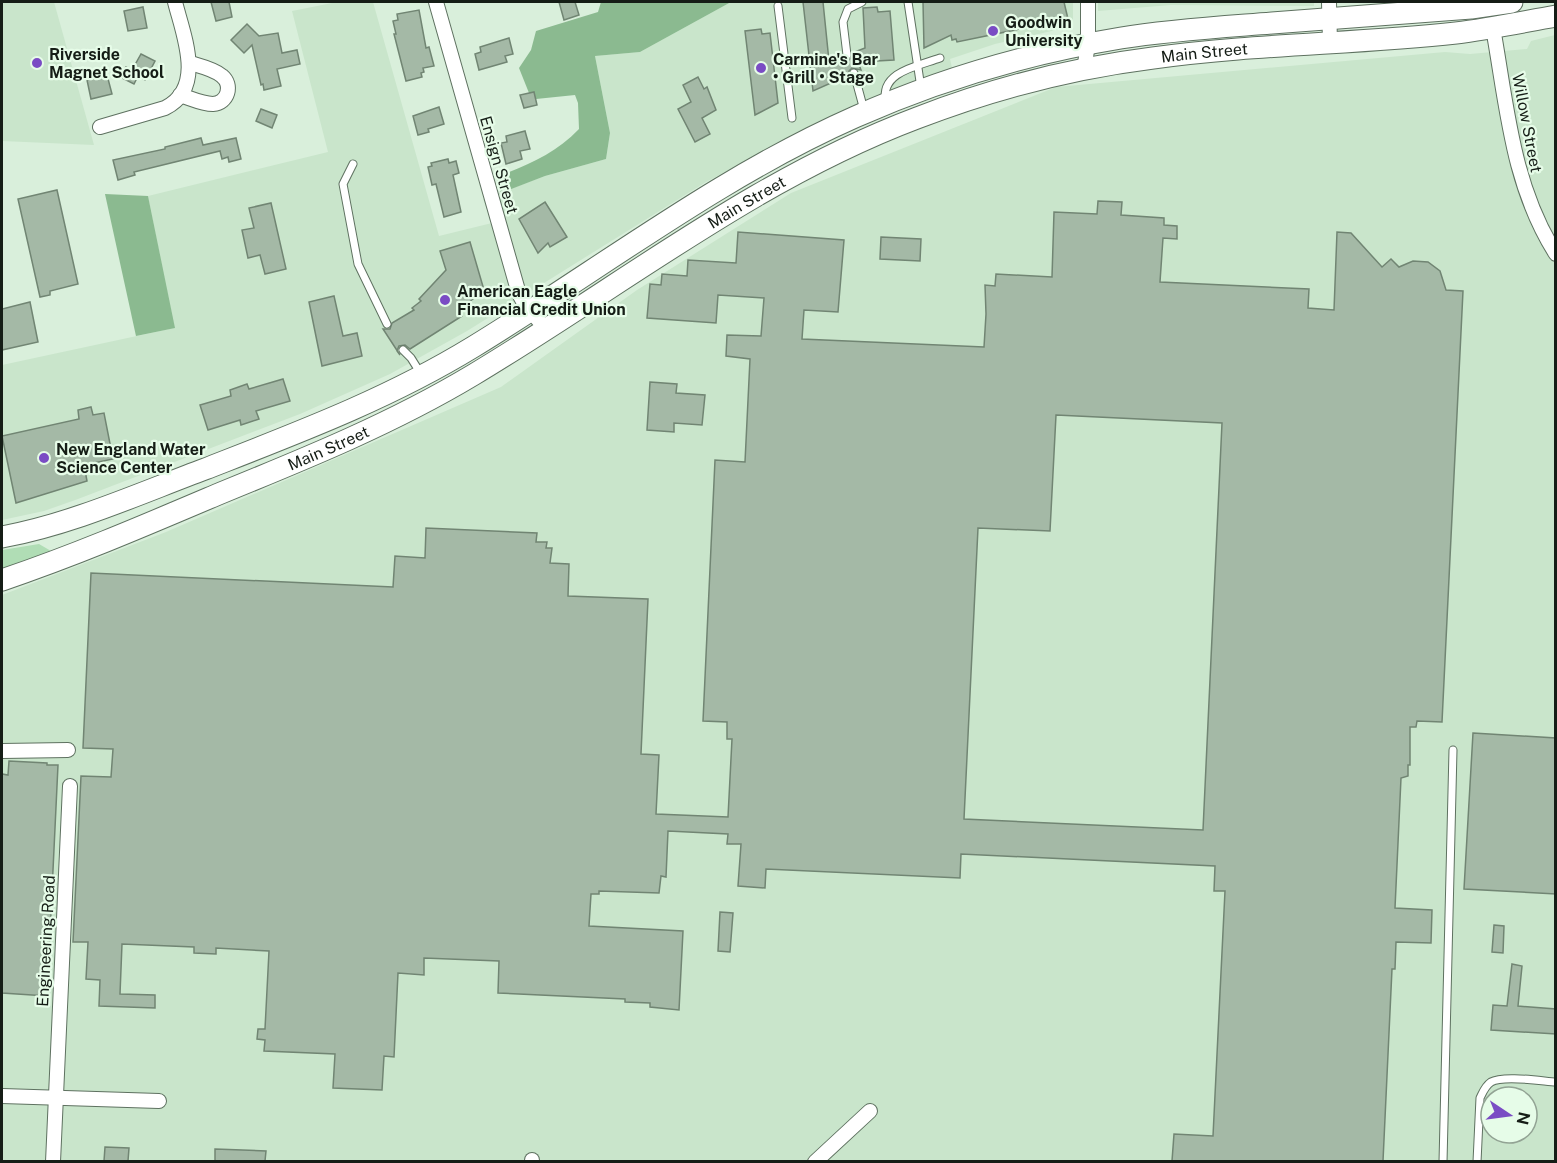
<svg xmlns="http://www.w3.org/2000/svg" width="1557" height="1163" viewBox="0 0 1557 1163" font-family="'Public Sans',sans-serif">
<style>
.built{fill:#c9e5cb;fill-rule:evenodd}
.green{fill:#b0ddb5}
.forest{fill:#8bba90}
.building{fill:#a4b9a6;stroke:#718573;stroke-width:1.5;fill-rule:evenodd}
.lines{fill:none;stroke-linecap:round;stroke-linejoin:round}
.service-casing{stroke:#5e7160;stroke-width:9}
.minor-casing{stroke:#5e7160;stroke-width:16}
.primary-casing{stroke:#5e7160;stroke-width:23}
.service{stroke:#fff;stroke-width:7}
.minor{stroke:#fff;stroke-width:14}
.primary{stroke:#fff;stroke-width:21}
.poi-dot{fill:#7a4cc4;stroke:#e6fce8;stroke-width:2}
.labels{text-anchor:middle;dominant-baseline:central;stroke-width:4.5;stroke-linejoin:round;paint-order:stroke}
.poi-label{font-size:16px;font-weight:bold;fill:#151d16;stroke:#e6fce8;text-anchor:start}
.street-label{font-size:16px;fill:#151d16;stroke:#e6fce8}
</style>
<rect width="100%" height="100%" fill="#d9efdb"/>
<g class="built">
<polygon points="2,2 54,2 94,145 2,141"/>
<polygon points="337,2 373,2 439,236 492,223 483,199 545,176 606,159 610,133 595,56 640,52 731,2 1073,2 1073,26 995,44 950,59 952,68 816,124 706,182 467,331 390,374 300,414 78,499 44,511 2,520 2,365 174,328 148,196 328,152 292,11"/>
<polygon points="1098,2 1314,2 1314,6 1171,5 1098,11"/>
<path d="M1555,35V1161L2,1162V595L166,532L501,387L637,290L791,193L1056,87L1445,52L1470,54L1527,49L1531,41ZM1491,1097H1527V1133H1491Z"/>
</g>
<polygon class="green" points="39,544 51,551 51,553 2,571 2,550"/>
<g class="forest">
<path d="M601,2H731L640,52L595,56L610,133L606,159L545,176L501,193L496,177C528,165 555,154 579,129L578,103L575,95L536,99L529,93L519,68L531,50L536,31L598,12Z"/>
<polygon points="105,194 148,196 175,328 136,336"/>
</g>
<g class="building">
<polygon points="211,2 229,2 232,17 216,21"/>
<polygon points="559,2 575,2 579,15 564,20"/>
<polygon points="803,2 823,2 829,61 842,57 848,60 852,58 852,53 865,48 863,8 877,7 878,12 890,11 894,60 858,62 861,70 852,68 849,71 849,75 813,91"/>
<polygon points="923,2 1064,2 1068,19 957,42 956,39 952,40 951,35 924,48"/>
<polygon points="143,7 147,28 128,31 124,11"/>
<polygon points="419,10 426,48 429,47 434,66 423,68 424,72 421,73 422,77 406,81 394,34 396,34 393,21 398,20 397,14"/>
<polygon points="247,24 259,36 278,33 282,53 297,50 300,64 277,69 281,86 264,90 263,84 261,85 252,45 244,53 231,40"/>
<polygon points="761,29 762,34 770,33 778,103 755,115 745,31"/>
<polygon points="509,38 513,54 505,56 507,62 479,70 475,54 481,52 480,47"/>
<polygon points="141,54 155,61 145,80 138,76 134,84 120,77 126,67 132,70"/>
<polygon points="107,75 112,94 91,99 87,80"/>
<polygon points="698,77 704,89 707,87 716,110 702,118 710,134 695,142 678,109 691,102 683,85"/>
<polygon points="534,92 537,105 524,108 520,95"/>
<polygon points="439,107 444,124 428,129 429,132 418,135 413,116"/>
<polygon points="261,109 277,115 272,128 256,121"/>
<polygon points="525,131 530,149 520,151 522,159 506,164 501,143 507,142 506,136"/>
<polygon points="201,138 203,145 236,138 241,159 229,162 228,157 222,159 220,151 134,172 135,175 118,180 113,160 165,149 165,147"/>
<polygon points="448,159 449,163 456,161 459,173 453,175 461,212 444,217 436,184 432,185 428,167 432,166 431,163"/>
<polygon points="57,190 78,284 50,291 50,295 40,297 18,199"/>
<path d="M1098,201L1122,202L1121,215L1164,218V225L1177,226V239L1163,238L1160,282L1309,289L1308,308L1334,310L1337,232L1351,233L1382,267L1391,259L1399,267L1413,261L1428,262L1440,271L1446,290L1463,291L1442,722L1417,721L1416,727H1410V765H1408V776L1401,778L1395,908L1432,910L1431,943L1396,942L1395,969H1392L1383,1161H1172L1174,1134L1213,1136L1225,891H1214L1215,866L961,854L960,878L766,869L765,888L738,886L741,844H727L728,834L668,831L666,877L661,876L659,893L599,891V894H591L589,926L683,931L679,1010L650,1007V1003L625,1002V999L498,993L499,961L424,958V975L398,973L394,1057L384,1056L382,1090L333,1088L335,1054L264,1051L265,1040L257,1039L258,1029H265L269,951L216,948V954L194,953V947L122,944L120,994L155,995V1008L99,1006L100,980L86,979L88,942H73L81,776L111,777L113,749L83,748L91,573L393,587L395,556L425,558L426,528L537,533L536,542H547L546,548H552L550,563L569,564L568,596L648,599L641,754L659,755L656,814L728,817L732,739H727V722L703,721L715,460L745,462L750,359L726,356L727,335L761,336L764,298L718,295L716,323L647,318L650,284L661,285L662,274L687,276L688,260L736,263L738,232L844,240L838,312L804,310L802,339L984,347L986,314L985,285L995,286L996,274L1052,277L1054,212L1097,214ZM1056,415L1222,423L1203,830L964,819L978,528L1050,531Z"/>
<polygon points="545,202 567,237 550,247 548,243 538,253 519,219"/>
<polygon points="271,203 286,269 265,274 260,255 248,258 242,230 254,228 249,208"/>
<polygon points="881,237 921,239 920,261 880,259"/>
<polygon points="470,242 484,290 458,311 462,316 410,349 405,345 399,346 397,351 400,355 383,329 390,329 392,323 414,310 412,308 421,301 419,299 446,270 440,251"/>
<polygon points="334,296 343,336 357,333 362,356 322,366 309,302"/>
<polygon points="30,302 38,342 2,350 2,309"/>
<polygon points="283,379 290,401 256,411 259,419 241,425 240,420 208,430 200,405 231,396 230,390 247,384 249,389"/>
<polygon points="650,382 677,384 676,393 705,395 702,425 674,423 674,432 647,430"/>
<polygon points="91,407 93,415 104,413 113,459 84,465 87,481 16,503 2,436 79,419 78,410"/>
<polygon points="1473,733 1556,738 1556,894 1464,889"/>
<polygon points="9,761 47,763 47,765 58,765 47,996 2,993 2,774 8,775"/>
<polygon points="720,912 733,913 730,952 718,951"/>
<polygon points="1494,925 1504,926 1503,953 1492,952"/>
<polygon points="1512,964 1522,966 1518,1006 1556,1009 1556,1034 1491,1030 1493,1005 1507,1006"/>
<polygon points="105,1147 129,1148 128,1161 104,1161"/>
<polygon points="215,1149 266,1151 265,1161 215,1161"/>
</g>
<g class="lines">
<g class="service-casing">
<g id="service">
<polyline points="908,2 921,88"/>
<polyline points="778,6 792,118"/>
<polyline points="847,55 843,22 848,9 862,2"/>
<polyline points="854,73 864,110"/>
<path d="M886,102C879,72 918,66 940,58"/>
<polyline points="353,164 343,184 358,264 387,324"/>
<polyline points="403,350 411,358 421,374"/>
<polyline points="1443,1162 1453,750"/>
<path d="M1477,1162L1480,1098C1483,1092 1485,1086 1491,1082C1503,1075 1541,1081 1556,1082"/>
</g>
</g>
<g class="minor-casing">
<g id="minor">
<polyline points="436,2 519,294 525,305 546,329"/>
<polyline points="1329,2 1330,43"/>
<path d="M1493,28C1507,106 1512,185 1556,254"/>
<polyline points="1084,70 1088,44 1088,2"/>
<path d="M180,95C190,98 202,104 213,104C228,103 233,85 222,76C214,69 200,66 190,63"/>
<path d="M100,127L165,108C206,88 183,34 175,2"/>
<polyline points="2,751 68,750"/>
<polyline points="2,1096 159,1101"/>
<polyline points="53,1162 70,786"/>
<polyline points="532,1162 532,1160"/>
<polyline points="815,1162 870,1111"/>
</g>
</g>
<g class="primary-casing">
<g id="primary">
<path d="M2,537C72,524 138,494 205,469C297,433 388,399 473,347C599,270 719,177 855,117C940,79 1030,53 1121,38C1171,30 1222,27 1272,23C1338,18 1405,13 1471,8L1512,2"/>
<path id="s1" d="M2,580C76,555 148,524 221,493C307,458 393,423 473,375C620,287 755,179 917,118C992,89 1073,68 1153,58C1254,44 1355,44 1456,33C1489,29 1522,22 1556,16"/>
</g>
</g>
<use href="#service" class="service"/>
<use href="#minor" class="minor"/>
<use href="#primary" class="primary"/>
</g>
<g class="poi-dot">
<circle cx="993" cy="31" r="6"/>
<circle cx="37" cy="63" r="6"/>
<circle cx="761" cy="68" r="6"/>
<circle cx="445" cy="300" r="6"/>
<circle cx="44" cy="458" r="6"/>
</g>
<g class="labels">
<g class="poi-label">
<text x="1005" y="22">Goodwin<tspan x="1005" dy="18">University</tspan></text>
<text x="49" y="54">Riverside<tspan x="49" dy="18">Magnet School</tspan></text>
<text x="773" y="59">Carmine's Bar<tspan x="773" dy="18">• Grill • Stage</tspan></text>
<text x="457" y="291">American Eagle<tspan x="457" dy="18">Financial Credit Union</tspan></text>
<text x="56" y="449">New England Water<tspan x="56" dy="18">Science Center</tspan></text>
</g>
<g class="street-label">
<text stroke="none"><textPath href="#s1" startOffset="1324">Main Street</textPath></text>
<text transform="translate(1527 123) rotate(79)">Willow Street</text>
<text transform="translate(499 165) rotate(74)">Ensign Street</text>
<text stroke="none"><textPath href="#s1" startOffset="838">Main Street</textPath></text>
<text stroke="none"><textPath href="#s1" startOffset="352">Main Street</textPath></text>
<text transform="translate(46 941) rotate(-87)">Engineering Road</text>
</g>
</g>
<rect width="1557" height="1163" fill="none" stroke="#151d16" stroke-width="6"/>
<g transform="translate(1509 1115) rotate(103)"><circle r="28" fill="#e6fce8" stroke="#92a394" stroke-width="1.5"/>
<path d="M0-4.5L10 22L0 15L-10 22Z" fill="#7a4cc4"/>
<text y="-9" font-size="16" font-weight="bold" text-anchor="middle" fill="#151d16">N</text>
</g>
</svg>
